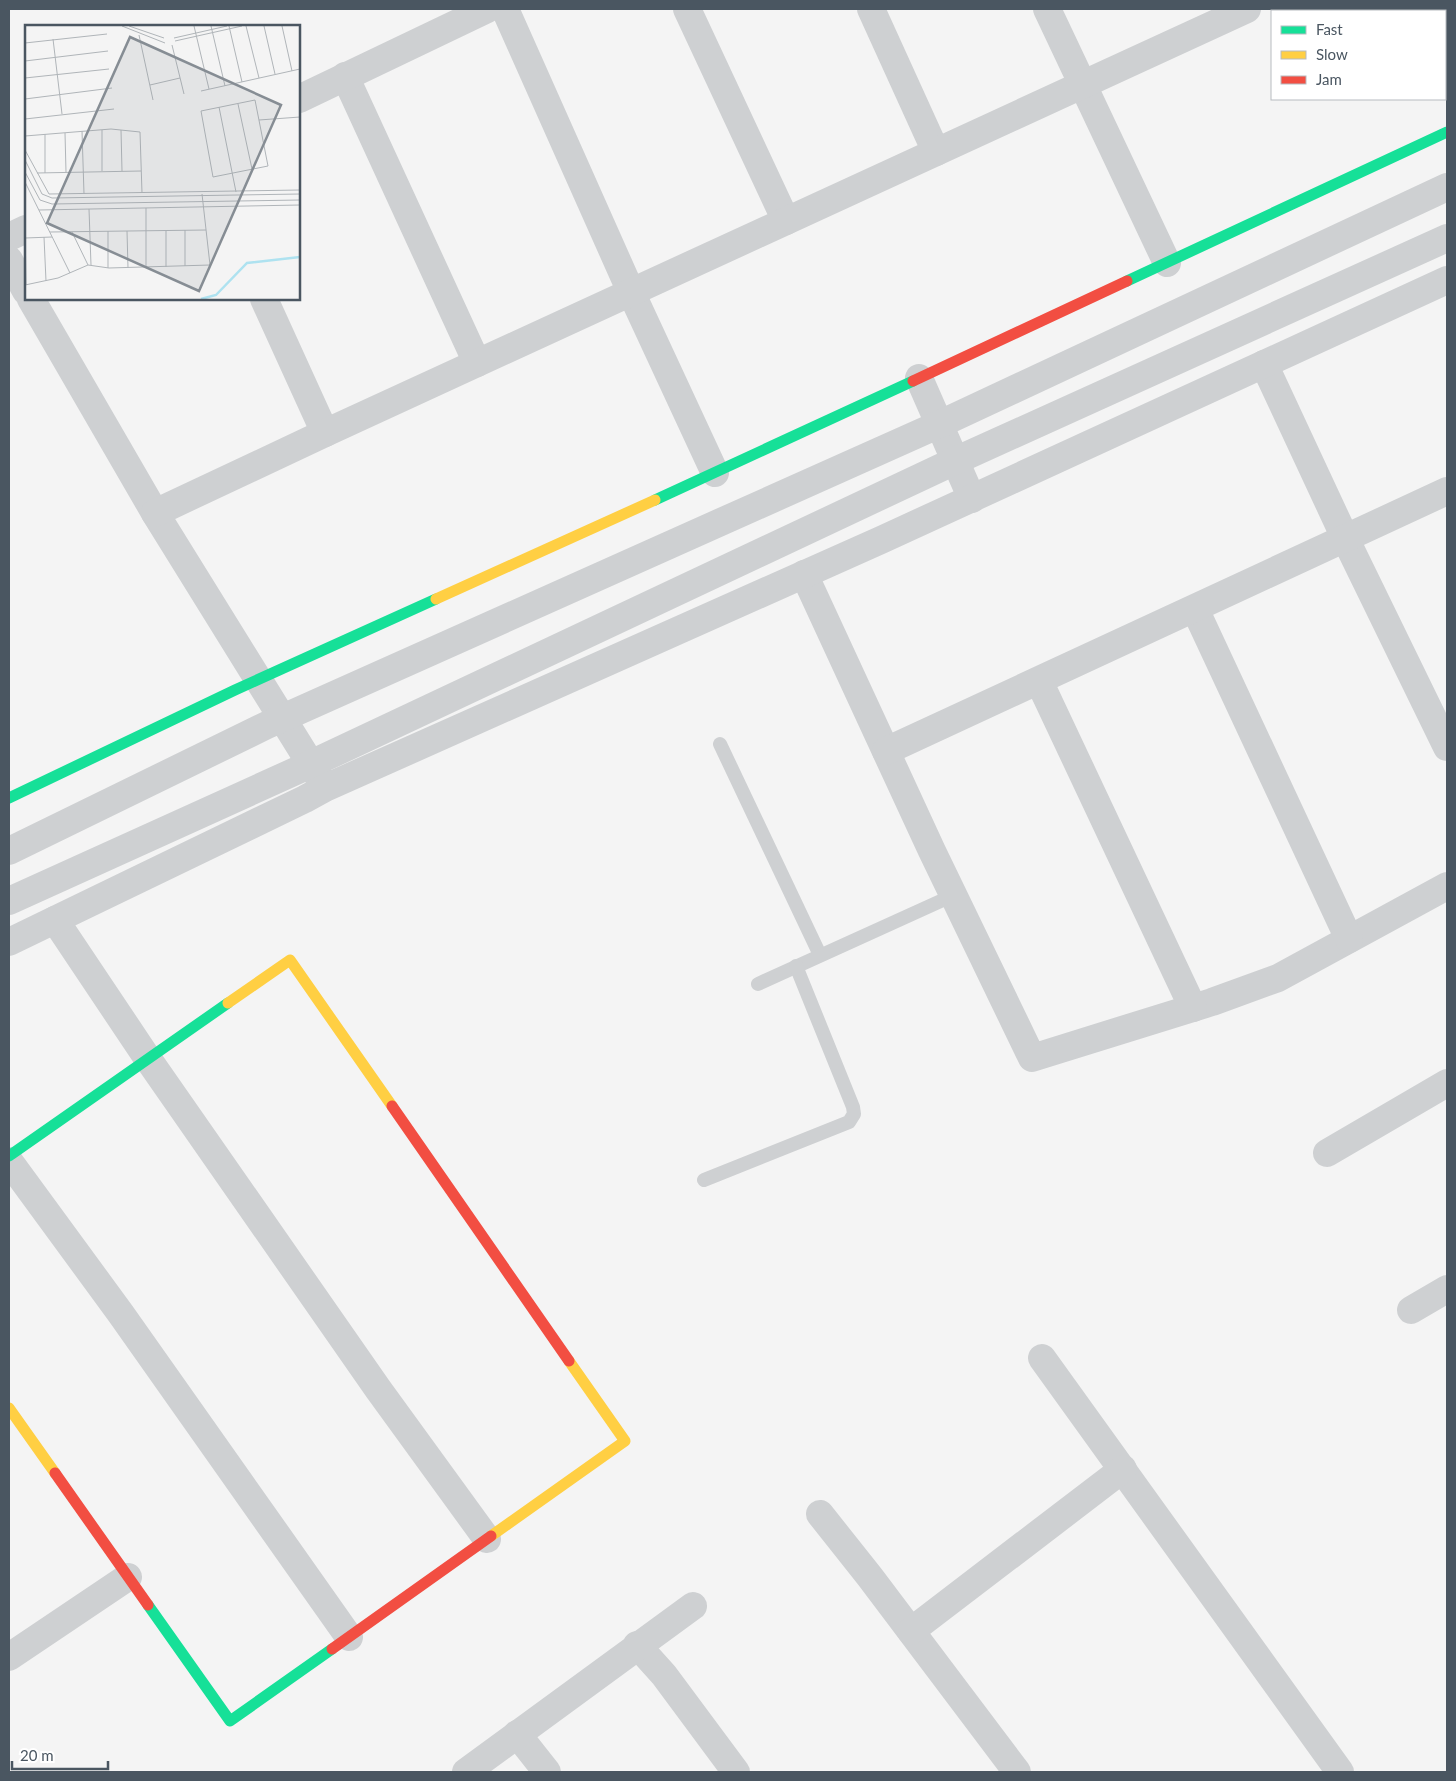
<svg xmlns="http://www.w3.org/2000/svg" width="1456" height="1781" viewBox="0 0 1456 1781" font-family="Lato,sans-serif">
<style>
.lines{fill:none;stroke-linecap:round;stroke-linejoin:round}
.lane{stroke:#ced0d2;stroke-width:14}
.street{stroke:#ced0d2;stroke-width:28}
.fast{stroke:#16e098;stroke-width:11}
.slow{stroke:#ffcf43;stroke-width:11}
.jam{stroke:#f24e42;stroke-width:11}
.inset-river{fill:none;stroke:#aee2f0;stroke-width:2.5}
.inset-road{fill:none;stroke:#b0b5b9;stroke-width:1}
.view{fill:#868d94;fill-opacity:0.15;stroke:#868d94;stroke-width:2.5}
.inset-edge{fill:none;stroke:#4a5661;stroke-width:2.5}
</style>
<rect width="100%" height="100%" fill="#f4f4f4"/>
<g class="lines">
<g class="lane">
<polyline points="720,744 820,955"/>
<polyline points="758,984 954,895"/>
<polyline points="704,1180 849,1122 854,1114 853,1107 796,966"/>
</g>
<g class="street">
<polyline points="505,9 631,292 715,473"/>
<polyline points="687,9 786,221"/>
<polyline points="871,9 936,152"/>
<polyline points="1047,9 1167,263"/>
<polyline points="345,76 477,363"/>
<polyline points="299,99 487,9"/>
<polyline points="9,237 26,229"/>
<polyline points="9,260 26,291"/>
<polyline points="31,299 155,513 320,779"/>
<polyline points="264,299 325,433"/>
<polyline points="1264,364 1346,540 1447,747"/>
<polyline points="919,378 972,499"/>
<polyline points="155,513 325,433 1247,9"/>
<polyline points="804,574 932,851 1032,1058 1212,1002 1278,978 1447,886"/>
<polyline points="1195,609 1349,939"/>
<polyline points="1039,681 1193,1008"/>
<polyline points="886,751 1447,491"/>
<polyline points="9,851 267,725 940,424 1447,187"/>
<polyline points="9,901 298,770 957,460 1447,238"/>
<polyline points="55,920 148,1059 378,1389 487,1539"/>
<polyline points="9,942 305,799 325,788 881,540 1447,280"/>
<polyline points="1327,1153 1447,1083"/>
<polyline points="9,1161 121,1314 349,1637"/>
<polyline points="1411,1310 1447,1289"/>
<polyline points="1042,1358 1340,1772"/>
<polyline points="820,1514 870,1577 1017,1772"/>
<polyline points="911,1631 1123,1469"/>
<polyline points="637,1645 664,1675 736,1772"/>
<polyline points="9,1657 128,1577"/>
<polyline points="517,1734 547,1772"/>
<polyline points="466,1772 693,1606"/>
</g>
<g class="fast">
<polyline points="1127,281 1447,132"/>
<polyline points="655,500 913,381"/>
<polyline points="9,798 235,690 436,599"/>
<polyline points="9,1156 228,1003"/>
<polyline points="148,1605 230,1721 332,1649"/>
</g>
<g class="slow">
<polyline points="436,599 655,500"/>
<polyline points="228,1003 290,960 392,1106"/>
<polyline points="9,1408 55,1473"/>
<polyline points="491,1536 625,1441 569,1361"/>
</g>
<g class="jam">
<polyline points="913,381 1127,281"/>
<polyline points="392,1106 569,1361"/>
<polyline points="55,1473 148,1605"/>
<polyline points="332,1649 491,1536"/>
</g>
</g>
<g transform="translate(25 25)">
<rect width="275" height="275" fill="#f4f4f4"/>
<path class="inset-river" d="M176,274L191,270L222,238L275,232"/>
<path class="inset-road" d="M97,1L140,18M104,1L139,13M169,1L184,64M186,1L200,61M204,1L217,57M221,1L234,53M239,1L250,49M257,1L267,46M114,10L128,75M149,13L202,1M28,14L37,89M150,16L217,1M0,18L82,9M147,20L159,69M0,36L83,26M0,53L84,44M125,60L155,53M176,66L275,44M0,74L87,63M230,75L243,141L188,152L176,86ZM213,79L227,144M194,82L211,167M0,94L89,84M234,95L275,92M77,105V146M96,105L97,146M57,106L59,169M40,108L41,147M20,109V148M0,111L86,104L115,107L117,168M0,125L24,169L275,165M0,135L17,169L27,173L275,169M0,147L15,175L27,179L275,175M12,148L116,146M0,157L45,248M121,183V242M64,184L66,240M14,185L275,180M0,199L1,260M160,205V241M83,206V243M102,206L103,243M141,206V242M25,207L181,205M47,207L63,240M19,212L21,256M0,213L27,212M0,260L33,253L63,240L84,243L185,240L177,169"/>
<path class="view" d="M105,12L256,80L174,266L22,198Z"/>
<rect width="275" height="275" class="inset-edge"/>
</g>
<rect width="1456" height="1781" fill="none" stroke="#4a5661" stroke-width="20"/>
<rect x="1271" y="10" width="175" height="90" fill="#ffffff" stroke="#b7bbc0"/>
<rect x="1281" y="26" width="25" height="8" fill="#16e098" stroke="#b7bbc0"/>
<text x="1316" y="35" font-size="15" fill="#4a5661">Fast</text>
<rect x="1281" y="51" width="25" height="8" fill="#ffcf43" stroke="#b7bbc0"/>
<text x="1316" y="60" font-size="15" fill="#4a5661">Slow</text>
<rect x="1281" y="76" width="25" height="8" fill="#f24e42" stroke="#b7bbc0"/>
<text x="1316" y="85" font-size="15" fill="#4a5661">Jam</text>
<path d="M12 1761v8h96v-8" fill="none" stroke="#4a5661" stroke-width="2.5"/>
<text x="20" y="1761" font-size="15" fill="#4a5661" stroke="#ffffff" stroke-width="4" paint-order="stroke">20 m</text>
</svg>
